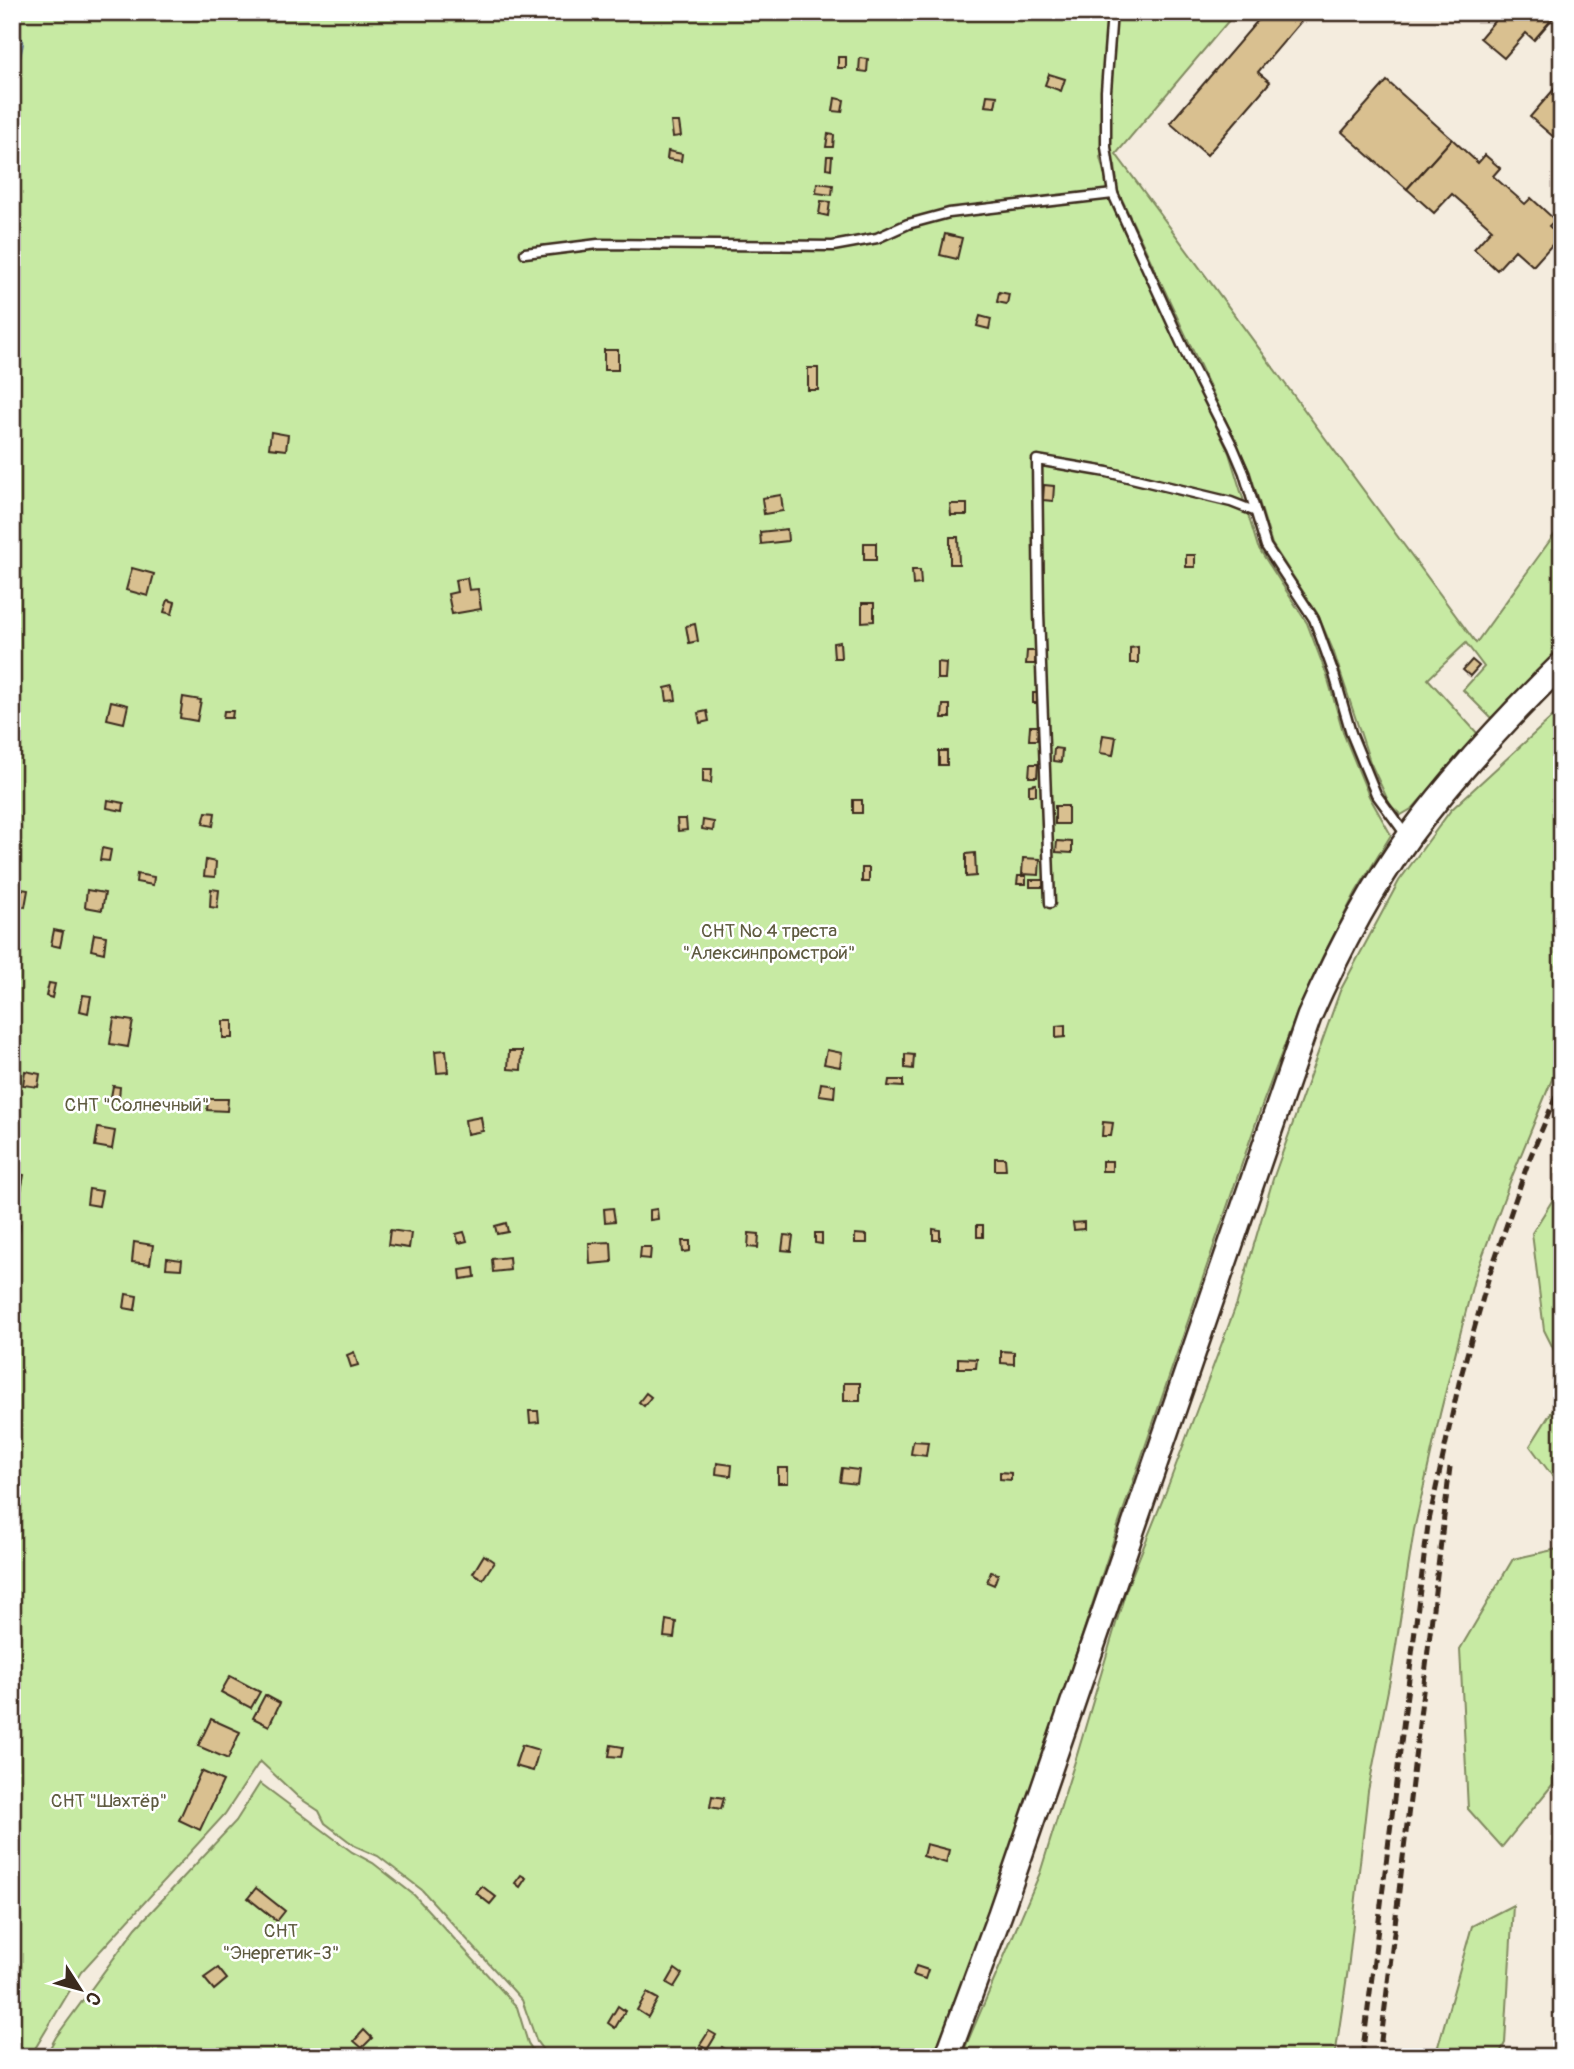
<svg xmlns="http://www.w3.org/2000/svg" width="1574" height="2069" viewBox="0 0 1574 2069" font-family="Pangolin,sans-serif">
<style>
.built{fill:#ecdfc7}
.green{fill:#c7eaa3;stroke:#818a60;stroke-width:2}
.water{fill:#8fc4ec;stroke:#6d869a;stroke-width:2}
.building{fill:#d9c090;stroke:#3b2a1e;stroke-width:2}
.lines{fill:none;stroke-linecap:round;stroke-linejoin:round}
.lane-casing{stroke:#3b2a1e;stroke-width:13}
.secondary-casing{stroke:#3b2a1e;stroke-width:28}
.lane{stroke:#fff;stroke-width:8}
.secondary{stroke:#fff;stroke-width:23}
.rail{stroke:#3b2a1e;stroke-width:5;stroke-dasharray:10 5;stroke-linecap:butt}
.labels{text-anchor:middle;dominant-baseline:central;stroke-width:5;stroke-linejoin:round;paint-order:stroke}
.park-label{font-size:19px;fill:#5e5a3f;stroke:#fff}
</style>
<rect width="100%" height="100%" fill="#f4ecde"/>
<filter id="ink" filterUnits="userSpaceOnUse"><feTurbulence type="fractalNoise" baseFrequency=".0143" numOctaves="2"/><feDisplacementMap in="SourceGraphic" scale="14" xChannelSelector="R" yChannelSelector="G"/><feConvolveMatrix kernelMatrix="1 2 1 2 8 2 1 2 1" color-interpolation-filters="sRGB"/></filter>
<g filter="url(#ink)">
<polygon class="built" points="1562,2001 1562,2057 1554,2057"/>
<g class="green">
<polygon points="12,12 1236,12 1116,154 1476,643 1562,524 1562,647 1491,718 1463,690 1484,667 1466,643 1428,679 1478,734 1413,808 1401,815 1390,805 1370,762 1333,650 1317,613 1272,544 1250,472 1118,191 1115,165 1106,148 1100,157 1113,208 1229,453 1258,547 1307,623 1327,676 1344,735 1369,796 1391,835 1356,892 1323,956 1296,1015 1261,1108 1120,1520 1001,1882 933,2057 548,2057 537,2042 522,2000 422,1890 378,1856 355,1846 325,1823 319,1811 298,1797 260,1761 225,1814 81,1972 30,2057 12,2057"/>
<polygon points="1562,708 1562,1055 1511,1179 1474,1279 1440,1414 1414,1530 1393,1665 1368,1791 1348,1969 1335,2057 961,2057 1040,1873 1077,1755 1126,1590 1165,1494 1237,1303 1273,1179 1340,991 1399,881 1451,810"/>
<polygon points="1562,1185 1562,1352 1555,1352 1544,1330 1532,1233"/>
<polygon points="1562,1395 1562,1489 1530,1446"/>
<polygon points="1562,1548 1562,1637 1553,1784 1502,1847 1468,1809 1460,1649 1513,1559"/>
<polygon points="260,1783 352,1852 373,1863 414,1895 517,2007 528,2043 537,2057 45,2057 56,2037 136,1928 236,1821"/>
<polygon points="1513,1905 1505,2043 1498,2057 1435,2057 1472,1926"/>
</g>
<polygon class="water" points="12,33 20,35 23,44 12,94"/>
<g class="building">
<polygon points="1265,12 1309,12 1258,72 1270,82 1207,155 1170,123"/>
<polygon points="1502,12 1546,12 1553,18 1534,40 1526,33 1504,58 1480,38"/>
<rect x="838" y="57" width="8" height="11"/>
<polygon points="860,58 868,59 867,72 859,71"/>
<polygon points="1049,74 1065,79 1061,91 1045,85"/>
<polygon points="1562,80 1562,144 1530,117"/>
<polygon points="1387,81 1452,139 1407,189 1342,132"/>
<polygon points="987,95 997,96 995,107 985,106"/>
<polygon points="835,98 844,100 842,112 833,111"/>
<polygon points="671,122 679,122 681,136 673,137"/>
<polygon points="828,134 834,135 833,147 826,147"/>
<polygon points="1452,139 1478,163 1485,155 1500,168 1493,176 1525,204 1531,198 1555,220 1549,226 1560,236 1533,266 1515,250 1497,270 1474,249 1492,229 1452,194 1434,213 1407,189"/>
<polygon points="668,151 682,154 681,161 667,159"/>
<polygon points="827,156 832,156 831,169 826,168"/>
<polygon points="817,183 833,185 832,195 816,193"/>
<polygon points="821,201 830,202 828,216 819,214"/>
<polygon points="945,234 962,238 957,259 940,255"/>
<polygon points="999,292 1009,294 1007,304 997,302"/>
<polygon points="980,316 991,319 989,329 977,326"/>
<rect x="604" y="350" width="14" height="20"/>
<rect x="808" y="368" width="10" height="22"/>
<polygon points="271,432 288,435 286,450 269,448"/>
<polygon points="1044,485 1054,486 1053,501 1043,500"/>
<polygon points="781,495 783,511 764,514 762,498"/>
<polygon points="950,504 967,504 967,515 951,515"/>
<polygon points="787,529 788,541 761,544 760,532"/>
<polygon points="950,537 958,537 959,564 950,564"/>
<rect x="864" y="543" width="12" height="17"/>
<rect x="1186" y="555" width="9" height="12"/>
<polygon points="132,568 154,574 148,596 126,590"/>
<polygon points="912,570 920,570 921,584 913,585"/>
<polygon points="467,578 469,590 478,589 481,609 452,614 448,594 457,592 455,580"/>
<polygon points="168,600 175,602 172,614 164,612"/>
<polygon points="862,603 874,603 874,621 862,622"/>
<polygon points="695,624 698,641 689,643 686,626"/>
<polygon points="840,642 841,658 834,658 833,643"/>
<polygon points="1138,647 1138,663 1130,663 1130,648"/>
<polygon points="1027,651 1035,651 1035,664 1026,664"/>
<polygon points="1472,660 1479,666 1470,676 1463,670"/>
<polygon points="937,662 946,663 945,679 937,679"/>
<polygon points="674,686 676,700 667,701 665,688"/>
<rect x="1033" y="693" width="6" height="10"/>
<polygon points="183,697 201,700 197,721 180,718"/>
<polygon points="111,701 128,705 124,723 107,719"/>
<polygon points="943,705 950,705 950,718 942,718"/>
<polygon points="224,711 233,711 232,718 223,718"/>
<polygon points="707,711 709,721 700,723 698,713"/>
<polygon points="1030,726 1038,726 1037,740 1029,740"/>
<polygon points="1103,735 1116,737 1113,755 1100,753"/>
<polygon points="1054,748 1062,749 1061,762 1053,761"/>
<rect x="939" y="751" width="8" height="14"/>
<polygon points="1030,764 1038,764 1037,777 1029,777"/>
<polygon points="703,769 712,769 711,783 703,782"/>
<polygon points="1036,784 1036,795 1029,795 1029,785"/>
<polygon points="108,800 124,803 123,811 107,808"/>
<rect x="853" y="800" width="9" height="13"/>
<rect x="1055" y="806" width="13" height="18"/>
<polygon points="206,812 215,813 213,826 203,824"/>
<polygon points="677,819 686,819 687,830 678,831"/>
<polygon points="703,820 714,822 713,831 702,829"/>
<polygon points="1057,841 1072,842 1072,853 1056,852"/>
<polygon points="102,848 111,850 109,861 100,860"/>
<polygon points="975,853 976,876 966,877 966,854"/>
<polygon points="1023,858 1040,859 1039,875 1022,874"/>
<polygon points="206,860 216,862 215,877 204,876"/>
<rect x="862" y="868" width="7" height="14"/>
<polygon points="137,874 154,877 153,885 136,882"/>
<polygon points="1018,876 1026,876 1026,884 1017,884"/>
<rect x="1030" y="880" width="13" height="7"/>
<polygon points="16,888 28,890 25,907 13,904"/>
<polygon points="211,889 219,890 217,908 210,907"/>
<polygon points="87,890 105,893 102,910 85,907"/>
<polygon points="54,930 63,932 60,947 51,945"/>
<polygon points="94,934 106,936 104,953 91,950"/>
<polygon points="49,983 55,984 52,998 46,996"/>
<polygon points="83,995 91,996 88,1013 80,1011"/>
<polygon points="114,1018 133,1021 128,1047 110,1044"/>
<rect x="223" y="1021" width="10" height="17"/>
<polygon points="1065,1025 1065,1037 1056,1038 1056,1026"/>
<polygon points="446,1050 448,1072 437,1073 435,1051"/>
<polygon points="827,1050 842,1053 840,1067 824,1064"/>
<polygon points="509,1051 522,1051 521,1070 508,1069"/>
<polygon points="905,1054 914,1055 913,1069 905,1068"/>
<polygon points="25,1071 40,1074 38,1087 23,1085"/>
<polygon points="889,1080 903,1080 903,1087 888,1086"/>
<polygon points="821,1083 835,1085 834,1097 819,1095"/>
<polygon points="113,1086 120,1087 119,1098 111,1097"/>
<polygon points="208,1099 228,1099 227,1111 207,1110"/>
<polygon points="481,1117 483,1131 467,1134 465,1120"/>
<polygon points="1103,1122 1113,1123 1111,1136 1102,1136"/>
<polygon points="98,1128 115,1131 112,1149 95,1146"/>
<polygon points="995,1158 1005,1158 1006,1170 995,1170"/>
<rect x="1102" y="1161" width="10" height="10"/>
<polygon points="14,1173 24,1175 21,1191 12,1189"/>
<polygon points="89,1189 102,1191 99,1206 87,1204"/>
<polygon points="613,1208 615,1221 605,1222 604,1209"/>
<polygon points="657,1209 658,1219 650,1220 650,1210"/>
<polygon points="1084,1222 1084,1229 1074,1230 1073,1223"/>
<polygon points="506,1223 508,1232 497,1234 495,1226"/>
<polygon points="12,1224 20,1225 18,1243 12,1243"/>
<rect x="977" y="1225" width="6" height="12"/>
<polygon points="933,1229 940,1230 940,1240 933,1240"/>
<polygon points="390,1230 411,1233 409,1248 388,1245"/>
<polygon points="464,1232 467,1241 459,1243 456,1234"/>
<polygon points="749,1233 759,1234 758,1248 748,1247"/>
<polygon points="815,1233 822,1233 822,1244 815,1243"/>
<polygon points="855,1234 867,1235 867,1243 855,1243"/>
<polygon points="784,1235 793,1236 791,1251 782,1250"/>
<polygon points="682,1241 690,1241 690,1251 683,1252"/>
<polygon points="134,1242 153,1245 150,1264 132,1262"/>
<polygon points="611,1242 612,1262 590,1264 589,1243"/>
<polygon points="641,1247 651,1247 650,1259 640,1258"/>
<polygon points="509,1257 510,1270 493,1272 492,1259"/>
<polygon points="167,1258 182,1260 181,1269 166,1268"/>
<polygon points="474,1268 475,1277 461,1279 460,1270"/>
<polygon points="126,1294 137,1296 135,1310 124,1308"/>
<polygon points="1001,1351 1014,1352 1014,1364 1001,1363"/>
<polygon points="354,1352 358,1365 351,1367 347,1355"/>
<polygon points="958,1358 977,1359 976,1368 958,1368"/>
<rect x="844" y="1383" width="16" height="18"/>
<polygon points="646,1393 651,1397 644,1406 639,1402"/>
<polygon points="529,1411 538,1411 539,1422 530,1423"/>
<polygon points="913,1441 928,1442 926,1456 911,1454"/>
<polygon points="717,1463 732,1465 731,1476 716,1474"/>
<rect x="778" y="1468" width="10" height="15"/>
<polygon points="842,1468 859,1470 857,1484 840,1482"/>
<polygon points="1000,1472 1011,1473 1011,1480 1000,1479"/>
<polygon points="484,1555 494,1562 483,1579 473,1573"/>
<polygon points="991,1572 998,1574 994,1585 987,1582"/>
<polygon points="666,1620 676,1622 674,1638 664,1637"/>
<polygon points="230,1676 260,1692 251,1708 221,1692"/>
<polygon points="265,1695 280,1703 269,1726 253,1718"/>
<polygon points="211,1719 240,1732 228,1759 198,1746"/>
<polygon points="522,1745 539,1750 533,1771 515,1766"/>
<polygon points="611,1745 623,1747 621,1757 609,1756"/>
<polygon points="201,1771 223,1781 200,1830 179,1820"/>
<polygon points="712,1796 724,1798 721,1809 710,1807"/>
<polygon points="926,1844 949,1850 946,1863 923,1856"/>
<polygon points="521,1875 526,1878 520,1887 515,1883"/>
<polygon points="482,1886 496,1897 490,1904 476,1893"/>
<polygon points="256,1888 285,1911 277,1921 248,1898"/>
<polygon points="916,1966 928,1970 925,1979 913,1975"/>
<polygon points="218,1968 227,1979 214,1990 204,1978"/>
<polygon points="675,1969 682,1974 674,1987 667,1983"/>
<polygon points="647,1993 658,1999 648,2017 637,2010"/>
<polygon points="618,2006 625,2011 615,2028 608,2023"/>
<polygon points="364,2030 372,2038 362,2048 354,2041"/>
<polygon points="709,2031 716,2035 707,2050 700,2045"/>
<polygon points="722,2047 733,2054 732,2057 716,2056"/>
<polygon points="874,2049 889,2055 888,2057 871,2057"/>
</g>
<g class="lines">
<g class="lane-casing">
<g id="lane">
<polyline points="1112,12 1106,91 1106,147 1113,194 1189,360 1233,447 1244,473 1266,546 1314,619 1334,674 1351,733 1376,794 1406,835"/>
<polyline points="525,253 598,244 833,246 877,238 908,224 949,213 1113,194"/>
<polyline points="1050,903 1039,613 1037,460 1107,472 1231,502 1254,511"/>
</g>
</g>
<g class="secondary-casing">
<path id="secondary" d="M947,2057L1000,1914L1309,1017C1337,954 1369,891 1410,835C1455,774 1508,717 1562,664"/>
</g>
<use href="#lane" class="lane"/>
<use href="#secondary" class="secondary"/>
<g class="rail">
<polyline points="1362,2057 1428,1525 1459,1383 1489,1276 1529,1160 1562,1082"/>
<polyline points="1379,2057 1450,1467"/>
</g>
</g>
</g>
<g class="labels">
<g class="park-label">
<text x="769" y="931">СНТ № 4 треста<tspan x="769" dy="22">"Алексинпромстрой"</tspan></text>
<text x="137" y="1105">СНТ "Солнечный"</text>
<text x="109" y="1801">СНТ "Шахтёр"</text>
<text x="281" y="1931">СНТ<tspan x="281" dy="22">"Энергетик-3"</tspan></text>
</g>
</g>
<rect width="1574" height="2069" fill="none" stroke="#fff" stroke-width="42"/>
<rect x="21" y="21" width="1532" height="2027" fill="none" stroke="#3b2a1e" stroke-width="2.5" filter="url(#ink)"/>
<g transform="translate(80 1989) rotate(126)" stroke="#ffffff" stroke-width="5" paint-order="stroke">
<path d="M0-5L12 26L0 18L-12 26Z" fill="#3b2a1e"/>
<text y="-10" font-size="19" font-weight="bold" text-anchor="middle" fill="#3b2a1e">С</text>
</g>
</svg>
